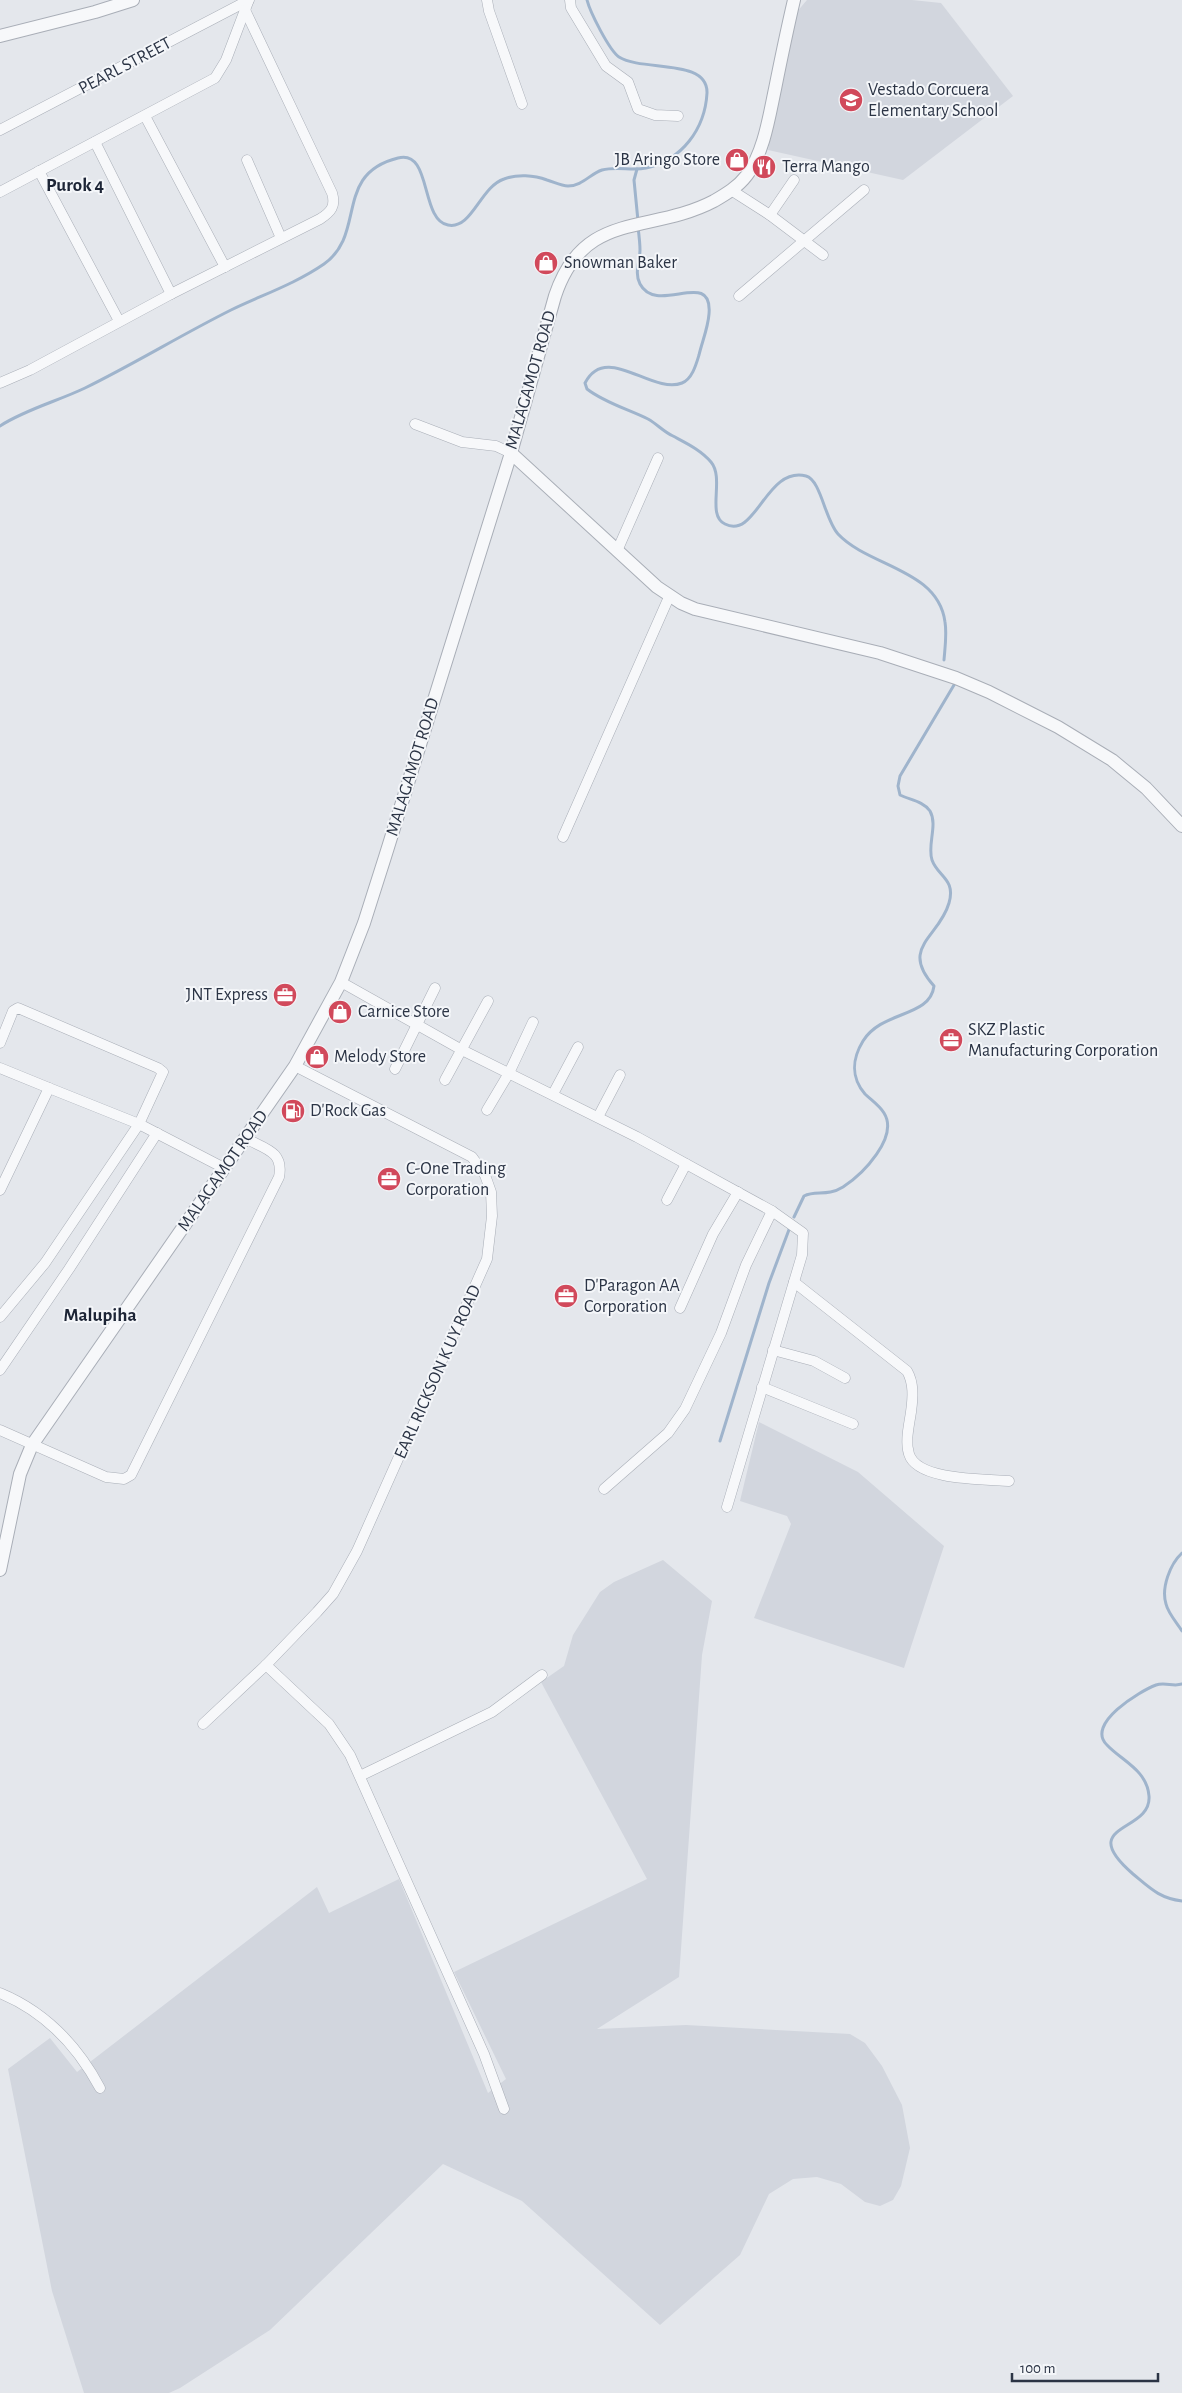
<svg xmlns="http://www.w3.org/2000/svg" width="1182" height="2393" viewBox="0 0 1182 2393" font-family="'Alegreya Sans',sans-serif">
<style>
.built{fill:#d2d6de}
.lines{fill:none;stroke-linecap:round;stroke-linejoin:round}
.stream{stroke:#9fb4cc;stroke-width:3}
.minor-casing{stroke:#a9aeb7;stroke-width:11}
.tertiary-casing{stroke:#a9aeb7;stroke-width:14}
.minor{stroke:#f7f8fa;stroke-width:10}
.tertiary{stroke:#f7f8fa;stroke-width:12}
.labels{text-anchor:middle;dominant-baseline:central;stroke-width:4;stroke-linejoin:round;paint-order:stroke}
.street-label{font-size:18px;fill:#2b3445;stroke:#f4f6f9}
.poi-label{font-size:18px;fill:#2b3445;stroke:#f4f6f9;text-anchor:start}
.neighbourhood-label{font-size:19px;font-weight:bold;fill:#1d2536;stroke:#f4f6f9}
</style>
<rect width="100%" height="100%" fill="#e4e7ec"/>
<g class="built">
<polygon points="807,0 912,0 941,3 1013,96 903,180 768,150 796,13"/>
<polygon points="759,1422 858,1472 944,1546 904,1668 754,1618 791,1524 787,1516 740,1501"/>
<polygon points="663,1560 712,1601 702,1655 679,1977 597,2029 686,2025 850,2034 865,2043 882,2066 902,2105 910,2148 901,2186 893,2200 880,2206 865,2202 841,2184 817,2177 793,2179 769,2194 740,2255 660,2325 522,2201 443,2164 270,2330 180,2388 169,2393 84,2393 52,2291 8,2069 50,2038 77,2072 317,1887 329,1913 399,1879 488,2093 506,2079 454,1972 647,1879 541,1682 564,1666 573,1635 600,1592 614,1582"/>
</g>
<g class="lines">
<g class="stream">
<polyline points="637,169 634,180 638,221"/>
<path d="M638,227C639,235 640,243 640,250C640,261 634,273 640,284C657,316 713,267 709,314C708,328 702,342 699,355C696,365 692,379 682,383C652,395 606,342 585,383L587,389C605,403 628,409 648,419C657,424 664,432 673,436C686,443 701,450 711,462C725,479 706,515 725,524C756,540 766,466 806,476C821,480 825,520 838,534C869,567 938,569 945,622C947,634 945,647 944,660"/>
<path d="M0,426C24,410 58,401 85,388C134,364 181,335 231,310C262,295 295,284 324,264C367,234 333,174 398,158C432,149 420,220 448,225C472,230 480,187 504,179C517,174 534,175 547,180C554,182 561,186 568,186C582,186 590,174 602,170C617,166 632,171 646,168C682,160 705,129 707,93C708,58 643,72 619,57C609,50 590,12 587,0"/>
<path d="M794,1217L804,1196C816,1190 827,1197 843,1187C863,1174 899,1137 884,1113C879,1105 871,1100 865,1094C851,1078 852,1059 863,1041C882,1010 930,1018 934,986C899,947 939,938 949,903C956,879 938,877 932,860C927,845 938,825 930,811C923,801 910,800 900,795L898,786L900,776L954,685"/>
<polyline points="720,1441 769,1283 790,1227"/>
<path d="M1182,1553C1170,1564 1161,1588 1166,1604C1168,1613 1177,1623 1182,1631"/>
<path d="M1182,1684C1174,1687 1165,1682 1156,1685C1140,1691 1085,1724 1107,1745C1122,1761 1147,1770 1149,1796C1152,1833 1074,1823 1133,1874C1150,1888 1159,1898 1182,1901"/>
</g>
<g class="minor-casing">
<g id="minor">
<polyline points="487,0 489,11 522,104"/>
<polyline points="570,0 571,8 606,66 628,82 638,109 655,115 678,116"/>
<polyline points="145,116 225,267"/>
<polyline points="0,130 249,0"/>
<polyline points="95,142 171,294"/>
<polyline points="247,160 281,238"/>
<polyline points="39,171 119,321"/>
<polyline points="731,190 770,215 823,255"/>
<polyline points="0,192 215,78 226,60 248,2"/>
<polyline points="770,215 794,180"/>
<polyline points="739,296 864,190"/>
<path d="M0,383L30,370L171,294L320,219C331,212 336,206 332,193L245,10"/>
<polyline points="415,424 462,442 496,446 511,453"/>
<polyline points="617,551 658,458"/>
<polyline points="563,837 669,597"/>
<polyline points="341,982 462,1050 637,1137 772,1211 803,1233 802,1255 727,1507"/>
<polyline points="0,1043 13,1011 18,1008 158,1068 163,1072 139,1124 45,1263 0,1317"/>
<polyline points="0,1068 49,1088"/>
<polyline points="395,1069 435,988"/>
<polyline points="445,1080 488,1001"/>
<polyline points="553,1094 578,1047"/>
<polyline points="487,1110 509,1073 533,1022"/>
<polyline points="598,1117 620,1075"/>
<polyline points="0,1190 49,1088 139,1124 224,1168"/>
<polyline points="667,1200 686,1164"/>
<path d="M794,1282L907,1371C914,1383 913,1397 911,1412C909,1426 905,1441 909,1454C917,1481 986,1479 1009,1481"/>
<polyline points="680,1308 713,1234 738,1192"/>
<polyline points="773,1350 814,1361 845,1378"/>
<polyline points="0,1370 69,1269 157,1133"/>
<polyline points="762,1387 853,1424"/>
<path d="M0,1430L106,1477L124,1479L131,1475L279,1177C284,1151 265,1149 245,1138"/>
<polyline points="604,1489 668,1433 685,1409 721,1333 746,1265 772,1211"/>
<polyline points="266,1665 329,1724 350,1755 484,2054 504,2109"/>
<polyline points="203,1724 266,1665 317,1612 333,1594 357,1551 487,1259 492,1216 491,1192 485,1175 472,1157 295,1066"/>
<polyline points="360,1776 492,1712 542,1675"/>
<path d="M0,1993C46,2012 77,2045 100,2088"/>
</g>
</g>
<g class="tertiary-casing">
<g id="tertiary">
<polyline points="0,36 95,12 133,0"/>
<polyline points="511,453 657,587 681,603 695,609 880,653 956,678 989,692 1058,727 1112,760 1146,788 1182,826"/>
<path d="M0,1570L20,1474L32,1445L295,1066L341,982L364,923L385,857L511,453L555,296C584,209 649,235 714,201C726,194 738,187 747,175C764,152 769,117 775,89C781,59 787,30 794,0"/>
</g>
</g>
<use href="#minor" class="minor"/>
<use href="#tertiary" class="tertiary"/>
</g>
<defs>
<g id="school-disc" transform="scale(1.25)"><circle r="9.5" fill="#d1495b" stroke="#f4f6f9"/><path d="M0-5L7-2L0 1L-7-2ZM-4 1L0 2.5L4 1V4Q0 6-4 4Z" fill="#fff"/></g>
<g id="shop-disc" transform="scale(1.25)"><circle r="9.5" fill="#d1495b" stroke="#f4f6f9"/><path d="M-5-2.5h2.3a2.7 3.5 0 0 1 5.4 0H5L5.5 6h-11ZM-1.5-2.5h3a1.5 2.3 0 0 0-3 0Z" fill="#fff"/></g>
<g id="restaurant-disc" transform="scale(1.25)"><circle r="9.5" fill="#d1495b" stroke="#f4f6f9"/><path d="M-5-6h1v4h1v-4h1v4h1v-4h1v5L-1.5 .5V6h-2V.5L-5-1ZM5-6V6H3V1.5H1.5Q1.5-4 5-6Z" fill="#fff"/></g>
<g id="office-disc" transform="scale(1.25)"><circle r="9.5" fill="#d1495b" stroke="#f4f6f9"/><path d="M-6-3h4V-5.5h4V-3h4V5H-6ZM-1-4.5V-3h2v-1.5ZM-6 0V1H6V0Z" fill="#fff"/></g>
<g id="fuel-disc" transform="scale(1.25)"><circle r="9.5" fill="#d1495b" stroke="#f4f6f9"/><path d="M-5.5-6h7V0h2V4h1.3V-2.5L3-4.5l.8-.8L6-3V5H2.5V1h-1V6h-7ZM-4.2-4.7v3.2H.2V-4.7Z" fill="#fff"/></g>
</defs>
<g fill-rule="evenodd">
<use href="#school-disc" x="851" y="100"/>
<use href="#shop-disc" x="737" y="160"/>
<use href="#restaurant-disc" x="764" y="167"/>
<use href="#shop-disc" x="546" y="263"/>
<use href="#office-disc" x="285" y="995"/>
<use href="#shop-disc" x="340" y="1012"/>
<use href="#office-disc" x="951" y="1040"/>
<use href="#shop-disc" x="317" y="1057"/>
<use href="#fuel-disc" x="293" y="1111"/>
<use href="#office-disc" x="389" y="1179"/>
<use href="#office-disc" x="566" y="1296"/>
</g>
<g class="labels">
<g class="street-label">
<text transform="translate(125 66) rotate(-28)">PEARL STREET</text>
<text transform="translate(531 380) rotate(-74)">MALAGAMOT ROAD</text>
<text transform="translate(413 767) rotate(-73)">MALAGAMOT ROAD</text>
<text transform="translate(223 1171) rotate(-55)">MALAGAMOT ROAD</text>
<text transform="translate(438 1372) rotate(-66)">EARL RICKSON K UY ROAD</text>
</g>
<g class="poi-label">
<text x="868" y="90">Vestado Corcuera<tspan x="868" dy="21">Elementary School</tspan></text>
<text x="720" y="160" text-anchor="end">JB Aringo Store</text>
<text x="782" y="167">Terra Mango</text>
<text x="564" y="263">Snowman Baker</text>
<text x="268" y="995" text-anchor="end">JNT Express</text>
<text x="358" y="1012">Carnice Store</text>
<text x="968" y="1030">SKZ Plastic<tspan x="968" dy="21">Manufacturing Corporation</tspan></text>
<text x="334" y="1057">Melody Store</text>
<text x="310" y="1111">D'Rock Gas</text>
<text x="406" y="1169">C-One Trading<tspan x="406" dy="21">Corporation</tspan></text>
<text x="584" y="1286">D'Paragon AA<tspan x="584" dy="21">Corporation</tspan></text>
</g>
<g class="neighbourhood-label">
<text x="75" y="185">Purok 4</text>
<text x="100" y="1315">Malupiha</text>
</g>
</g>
<path d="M1012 2373v8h146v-8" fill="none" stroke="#2b3445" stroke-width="2.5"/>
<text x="1020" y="2373" font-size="15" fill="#2b3445" stroke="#f4f6f9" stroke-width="4" paint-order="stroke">100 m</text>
</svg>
